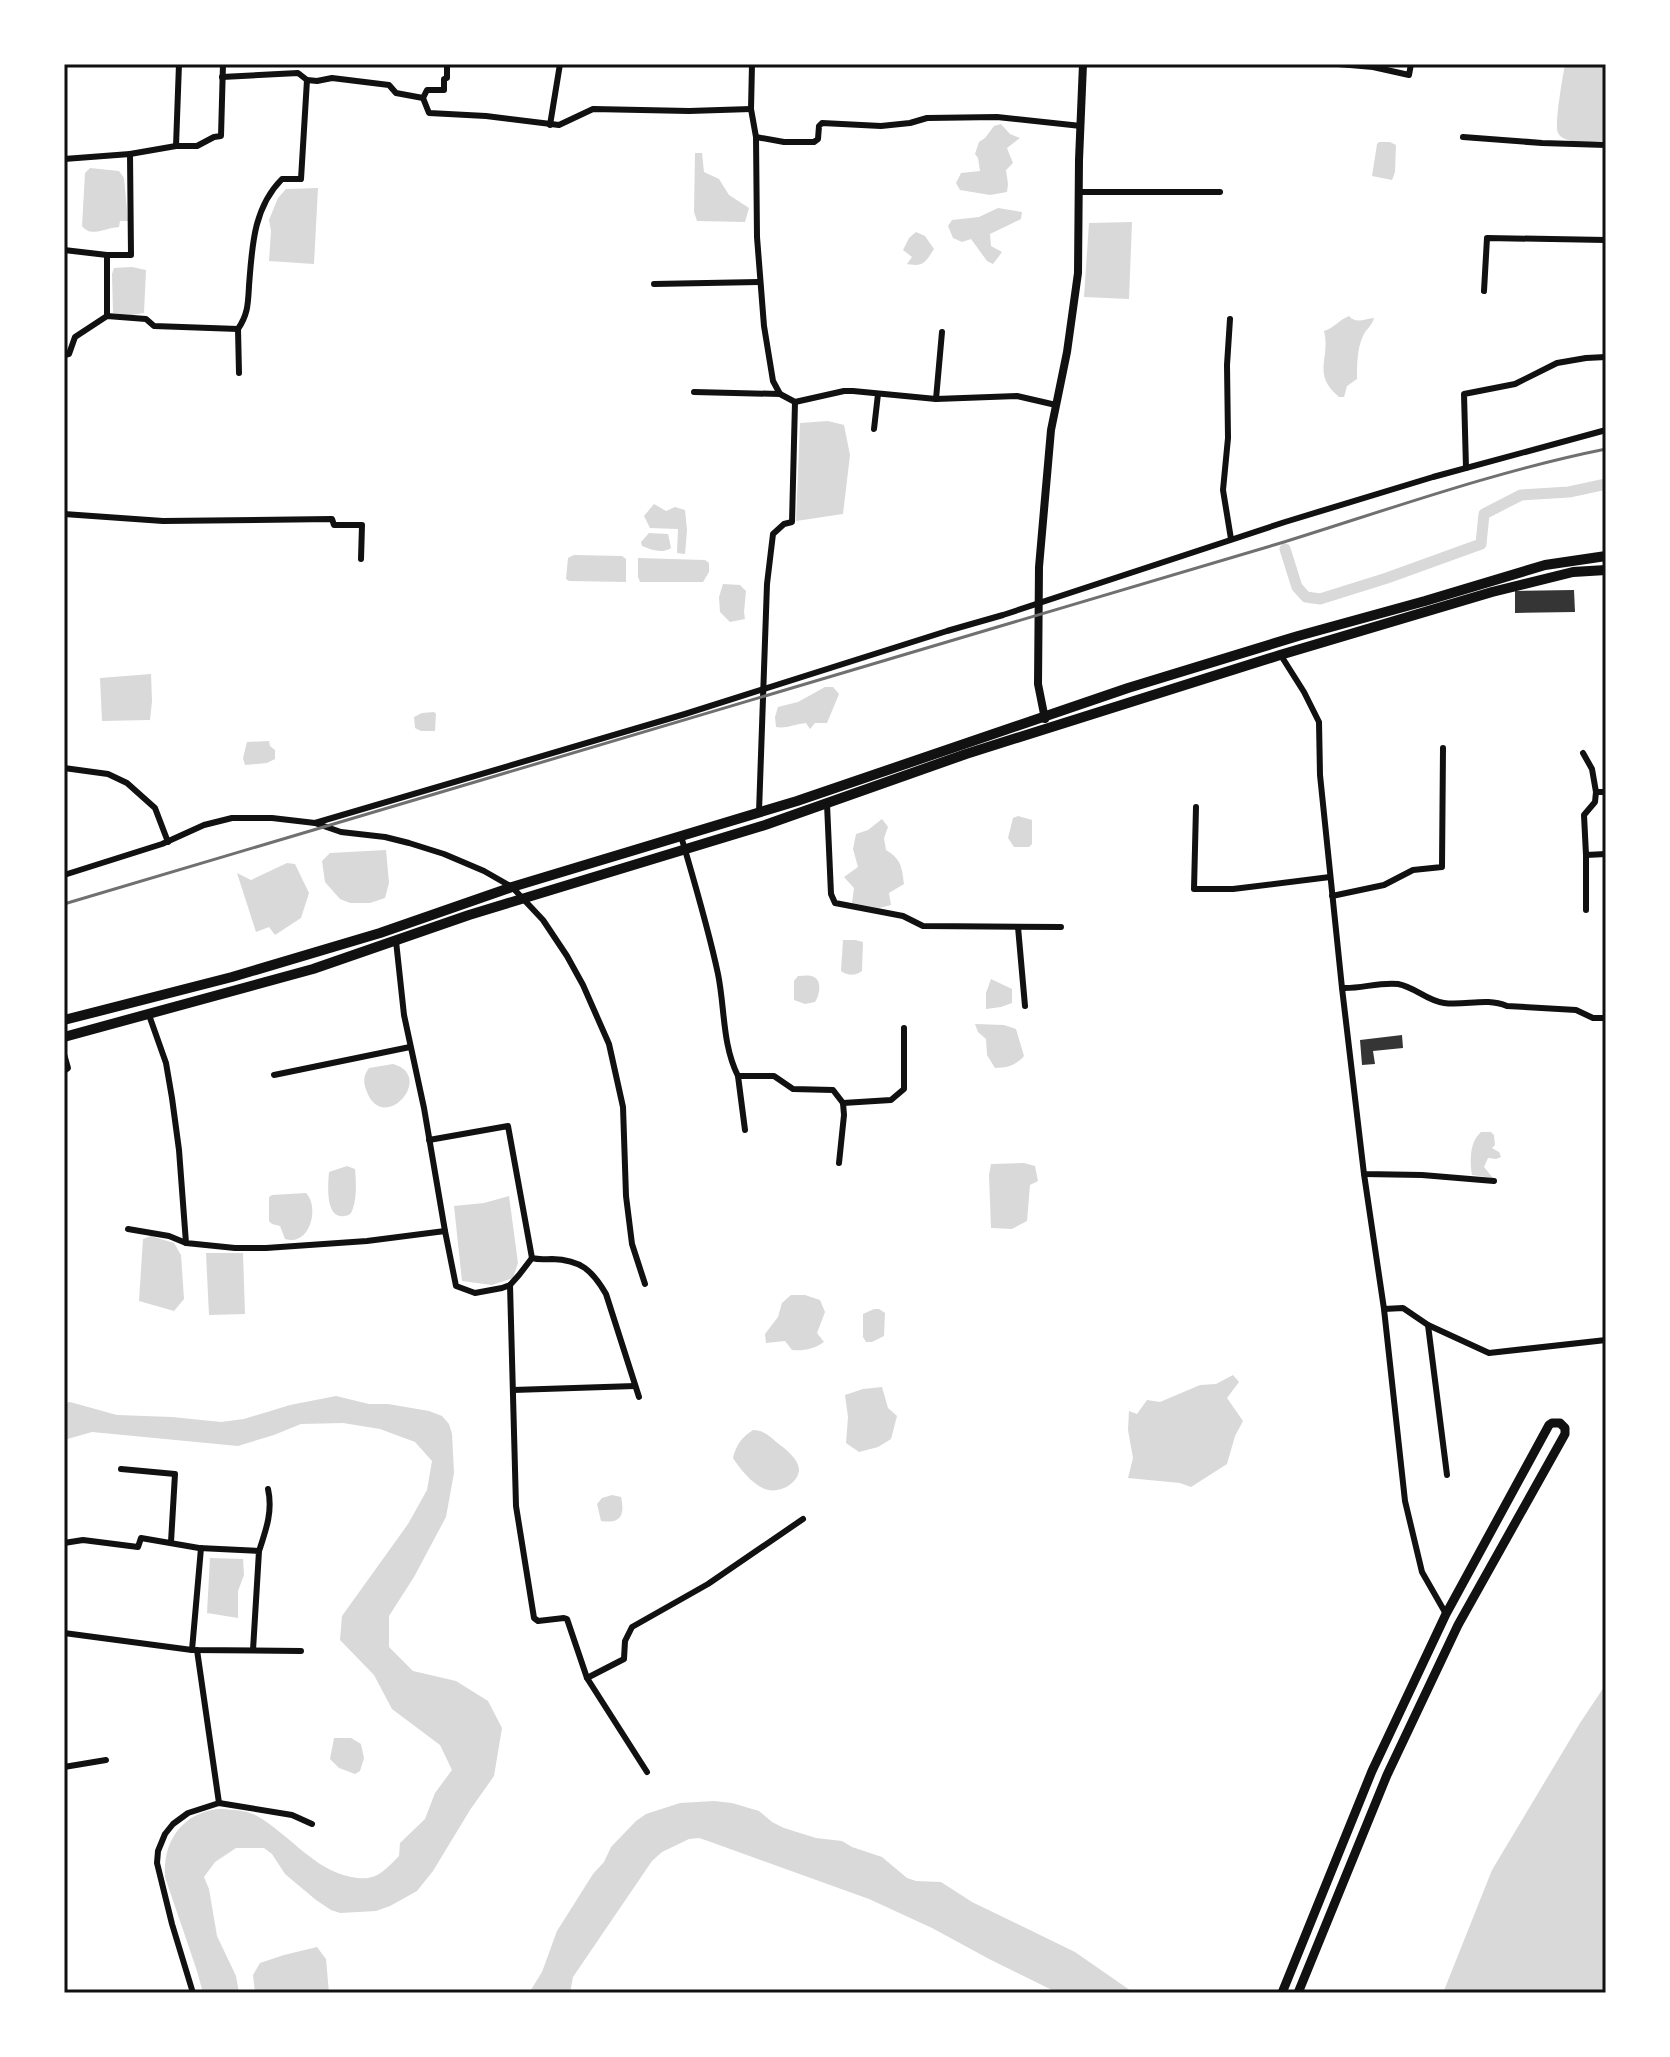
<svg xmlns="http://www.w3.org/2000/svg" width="1670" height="2057" viewBox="0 0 1670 2057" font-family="Manrope,sans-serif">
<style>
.water{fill:#d9d9d9}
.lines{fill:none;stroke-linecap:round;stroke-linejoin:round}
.canal{stroke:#d9d9d9;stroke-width:11}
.building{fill:#353535}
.minor{stroke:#111;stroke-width:6}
.tertiary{stroke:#111;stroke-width:8}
.secondary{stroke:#111;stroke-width:9}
.trunk{stroke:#111;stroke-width:10}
.rail{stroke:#707070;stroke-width:3}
.neatline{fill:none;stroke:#111;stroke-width:3}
</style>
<rect width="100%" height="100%" fill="#fff"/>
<g class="water">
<path d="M1565,64H1606V140C1596,142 1563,145 1558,133C1554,124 1563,76 1565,64Z"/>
<polygon points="1001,124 1010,134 1020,138 1007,148 1013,163 1006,170 1008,184 1007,192 990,195 960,190 956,183 961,173 980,171 978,158 975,154 979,142 985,138 994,126"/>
<polygon points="1379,142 1390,142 1396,145 1395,172 1392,180 1372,176 1377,144"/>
<polygon points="695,153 702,153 704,172 719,179 729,195 749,208 745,222 697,221 694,212"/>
<path d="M90,168L119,171L124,178L128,221H120L119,227C104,228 91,238 82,226L85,173Z"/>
<polygon points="318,188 314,264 269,261 271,231 269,220 278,198 286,189"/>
<polygon points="998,208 1022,212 1021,219 990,234 991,246 1002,252 993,264 987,261 971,239 962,242 953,238 948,226 952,220 979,217"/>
<polygon points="1132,222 1129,299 1084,297 1089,223"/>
<path d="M916,232L925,236L934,249C925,263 923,267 907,264L912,257L903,250L909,238Z"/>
<polygon points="132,267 146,270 144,313 131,315 113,313 112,274 114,268"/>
<path d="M1349,316C1356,324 1364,319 1374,318C1372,326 1366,329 1363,336C1357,348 1357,366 1357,379L1347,386L1344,397H1339C1311,373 1331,359 1324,331C1334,328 1339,320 1349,316Z"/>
<polygon points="828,421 844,425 850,455 843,514 796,521 800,423"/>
<polygon points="654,504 666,511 675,507 685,510 687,530 685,554 677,553 678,529 650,528 644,516"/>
<path d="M649,533L668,534L671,548C662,554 652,550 642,546L641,542Z"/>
<polygon points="574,555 622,556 626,559 626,582 569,581 566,579 568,558"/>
<polygon points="638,558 705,560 709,563 709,572 703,582 640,582 638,577"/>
<polygon points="723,584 740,585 746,591 744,612 745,619 730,622 720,612 719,597"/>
<polygon points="151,674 152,701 150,720 102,721 100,678"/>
<path d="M825,687H833L839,694L827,723H815L810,729L806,723C795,724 786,729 776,727L775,717L778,707L798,702Z"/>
<polygon points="434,712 436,714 435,731 421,731 415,728 414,717 422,713"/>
<polygon points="269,741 270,746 275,750 275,759 267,763 245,765 243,758 247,742"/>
<polygon points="1018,816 1032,820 1032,844 1029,847 1014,847 1008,838 1013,818"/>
<path d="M882,819L888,827L884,838L886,850C901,859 902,867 904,884L889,893L891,905L879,908L852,903L854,888L844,877L858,867L853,849L856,834L868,830Z"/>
<polygon points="386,850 389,883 385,898 370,903 350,903 340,899 325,882 322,861 330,853"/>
<polygon points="287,863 295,864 309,893 301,918 275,935 269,927 256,932 237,873 251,880"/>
<path d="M843,940H855L863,942L862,971C855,976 848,976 841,971Z"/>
<path d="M798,976C802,976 807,975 811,976C823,978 820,995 815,1002L805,1004L794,1000V981Z"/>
<polygon points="991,979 1012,989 1012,1003 1001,1007 986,1009 986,993"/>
<path d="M975,1024L1004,1025L1016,1029L1024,1056C1015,1066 1007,1068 995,1068L987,1055L986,1039L978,1032Z"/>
<path d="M393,1064C436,1076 384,1135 367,1092C363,1082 363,1076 369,1068Z"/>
<path d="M1481,1132H1491L1494,1135L1495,1145L1492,1148L1499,1152L1501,1157L1496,1159L1488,1158L1484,1167L1493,1178L1472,1175C1470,1161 1469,1143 1481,1132Z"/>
<polygon points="1024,1163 1035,1166 1038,1181 1030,1185 1027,1221 1012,1229 991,1228 989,1175 991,1164"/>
<path d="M347,1166L355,1169C356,1180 357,1198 353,1208C352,1213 349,1216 344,1216C325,1219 328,1184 329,1172Z"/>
<path d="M306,1193C320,1207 310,1247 285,1239L280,1226L272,1224L269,1221V1197L272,1195Z"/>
<polygon points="509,1196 518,1263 513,1278 492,1285 462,1281 454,1206 484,1203"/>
<polygon points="151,1236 174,1243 181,1255 184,1299 174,1311 139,1301 143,1239"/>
<polygon points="206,1253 243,1253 245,1314 209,1315"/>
<path d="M791,1295H805L820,1300L825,1312L817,1333L824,1342C814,1349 804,1351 792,1350L785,1341L766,1343L765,1334L778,1317L782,1303Z"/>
<polygon points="874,1309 879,1309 885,1313 884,1336 872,1342 866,1342 863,1337 863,1314"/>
<polygon points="1233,1375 1239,1382 1227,1398 1243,1421 1235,1436 1227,1464 1191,1487 1180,1483 1128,1478 1133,1458 1128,1430 1129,1411 1137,1414 1147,1400 1160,1402 1200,1385 1216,1384"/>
<polygon points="882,1387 888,1408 897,1416 891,1439 878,1447 859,1452 846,1443 848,1417 845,1395 863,1389"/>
<path d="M336,1396L369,1404H388L429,1411L442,1416L449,1424L452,1434L454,1473L446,1517L414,1577L389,1616V1647L413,1671L456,1681L488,1701L502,1728L494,1776L470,1810L433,1871L417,1891L390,1906L376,1911L340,1913L331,1910L316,1900L285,1874L272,1854L264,1848H236L215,1862L204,1877L209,1889L217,1936L236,1976L239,1993H203L197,1971L165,1877C164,1855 169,1836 187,1821C196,1814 209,1809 221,1809C233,1810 247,1810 257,1816C289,1834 314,1870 351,1877C376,1882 383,1872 399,1856L400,1843L425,1819L435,1793L452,1770L440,1745L392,1709L374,1675L340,1640L342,1616L408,1524L427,1490L432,1461L415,1442L380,1429L343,1423L301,1424L274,1435L238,1446L92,1432L64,1440V1403L70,1402L117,1415L172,1417L221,1422L244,1419L290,1405Z"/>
<path d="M753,1430C765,1430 771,1438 780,1445C787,1450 799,1460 799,1470C798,1485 777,1494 765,1489C752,1484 740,1469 733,1458C736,1445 742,1437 753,1430Z"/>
<path d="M612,1495L621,1497C625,1515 621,1524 601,1521L597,1504L602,1498Z"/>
<polygon points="210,1558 243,1559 244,1575 238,1591 238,1618 207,1613"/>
<polygon points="1606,1684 1606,1993 1443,1993 1492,1870 1580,1723"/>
<polygon points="334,1738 351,1738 361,1744 364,1758 360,1771 355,1774 339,1768 330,1759"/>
<polygon points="714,1801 732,1803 759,1811 772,1822 784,1828 816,1838 842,1841 852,1847 882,1857 907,1878 916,1881 941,1882 972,1902 1075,1952 1134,1993 1058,1993 991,1960 932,1928 869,1899 708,1841 699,1838 689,1839 662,1852 652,1861 573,1977 570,1993 529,1993 542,1972 557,1931 593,1874 604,1862 611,1847 636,1821 646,1814 680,1803"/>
<polygon points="317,1947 326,1959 329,1993 255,1993 253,1975 260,1963 284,1955"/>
</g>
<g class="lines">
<polyline class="canal" points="1285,549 1297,587 1306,597 1320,599 1387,578 1481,544 1484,514 1521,495 1569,492 1606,484"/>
</g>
<g class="building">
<polygon points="1574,590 1575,612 1515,613 1515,591"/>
<polygon points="1402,1035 1403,1048 1373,1051 1375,1064 1362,1065 1360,1040"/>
</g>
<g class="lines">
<g class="minor">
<polyline points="752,64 751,109 756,137 757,237 764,326 773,381 780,394 795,402 844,391 853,391 936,399 1017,396 1056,405"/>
<polyline points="1338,64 1373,67 1409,75 1411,64"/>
<polyline points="222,77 298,73 307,80 317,81 332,78 389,85 396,93 423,98 429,113 486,116 559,125 593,109 689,111 751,109"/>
<polyline points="423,98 427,90 444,90 444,79 447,78 447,64"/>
<polyline points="550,125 560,64"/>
<polyline points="756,137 784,142 814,142 818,139 819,126 822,123 881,126 910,123 927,118 997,117 1081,126"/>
<polyline points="1463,137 1542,143 1606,145"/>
<polyline points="176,146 179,64"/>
<polyline points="130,154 176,146 197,146 214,137 221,136 223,64"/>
<polyline points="64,159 130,154 131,255 107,255 107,316"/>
<polyline points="1079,192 1220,192"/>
<polyline points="64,250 107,255"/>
<polyline points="654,284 759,282"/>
<polyline points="1484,291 1487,238 1606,240"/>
<polyline points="1230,319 1227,365 1228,438 1223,490 1231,539"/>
<polyline points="238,329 239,373"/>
<path d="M64,355L69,354L75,337L107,316L146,319L154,326L238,329C248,314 248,304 249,286C252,248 253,208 282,179H301L307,80"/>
<polyline points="694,392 780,394"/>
<polyline points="936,399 942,332"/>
<polyline points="874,429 878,394"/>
<polyline points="1466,468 1464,394 1515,384 1557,363 1586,358 1606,357"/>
<polyline points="64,514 163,521 332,519 334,525 362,525 361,559"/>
<path d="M1280,654L1304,692L1319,722L1320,775L1342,988C1361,989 1378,982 1398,984C1415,987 1427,1001 1444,1003C1466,1006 1486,997 1507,1006L1576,1010L1593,1018H1606"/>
<polyline points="1583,753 1592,769 1596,792"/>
<polyline points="64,768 108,774 127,783 155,808 168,842"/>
<polyline points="1606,792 1596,792 1595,802 1584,815 1586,855 1606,854"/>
<polyline points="827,804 831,894 835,903 903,916 923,926 1061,927"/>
<polyline points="1196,807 1194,889 1233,889 1330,877"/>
<polyline points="759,812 767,584 773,534 784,524 792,522 795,402"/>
<polyline points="315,823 685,714 947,631 1003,615 1285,522 1433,477 1606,430"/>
<path d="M681,836C694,881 708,927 718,974C725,1008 722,1044 738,1076H774L793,1089L833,1090L843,1103L844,1115L839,1163"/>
<polyline points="1586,855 1586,910"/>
<polyline points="64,875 162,844 204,825 232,818 272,818 315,823 341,832 385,837 409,843 444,854 484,871 512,887 543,920 567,956 583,985 609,1044 623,1107 626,1196 632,1244 645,1284"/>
<polyline points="1332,896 1384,885 1413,870 1442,867 1443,748"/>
<polyline points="1018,927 1025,1006"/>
<polyline points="396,941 404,1015 424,1108 445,1231"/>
<polyline points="1342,988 1364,1174 1422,1175 1494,1181"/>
<polyline points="149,1015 166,1063 172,1098 179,1150 186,1243 235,1248 266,1248 367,1241 445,1231 456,1286 475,1293 502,1288 510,1285 519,1275 532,1258"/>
<polyline points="64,1054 68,1068 64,1071"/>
<polyline points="274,1075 410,1047"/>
<polyline points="738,1076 745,1130"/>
<polyline points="843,1103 891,1100 904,1089 904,1028"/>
<path d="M429,1140L508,1126L532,1258C539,1260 545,1259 552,1259C581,1260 592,1270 606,1294L639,1397"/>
<polyline points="1364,1174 1384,1309 1403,1308 1428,1325 1489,1353 1606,1340"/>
<polyline points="128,1229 169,1236 186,1243"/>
<polyline points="510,1285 516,1506 534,1618 538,1621 564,1618 567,1619 587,1678 647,1772"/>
<polyline points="1384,1309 1405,1501 1422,1572 1446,1614"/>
<polyline points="1428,1325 1447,1475"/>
<polyline points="513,1390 635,1386"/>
<polyline points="121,1469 175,1474 171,1542"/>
<polyline points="64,1543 83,1540 138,1547 141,1538 199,1548 259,1551 253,1650"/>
<path d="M259,1551C266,1530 273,1511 268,1489"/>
<polyline points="64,1633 192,1650 301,1651"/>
<polyline points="192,1650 201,1548"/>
<polyline points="197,1650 219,1803"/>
<polyline points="587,1678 624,1659 625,1641 632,1627 708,1584 803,1519"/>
<polyline points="64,1767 106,1760"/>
<polyline points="193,1993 172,1924 157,1863 158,1851 165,1834 173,1824 188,1813 219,1803 292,1815 312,1824"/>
</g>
<polyline class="tertiary" points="1045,719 1038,684 1039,567 1051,430 1067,352 1078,273 1079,160 1083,64"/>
<polyline class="secondary" points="1282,1993 1372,1771 1446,1614 1549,1425 1552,1423 1560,1423 1565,1428 1565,1434 1458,1625 1387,1775 1298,1993"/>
<g class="trunk">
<polyline points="64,1020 232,977 380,933 512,887 797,801 1128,688 1298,636 1425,601 1545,565 1606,556"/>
<polyline points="64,1037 313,969 469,915 765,825 966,754 1280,655 1492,592 1573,572 1606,570"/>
</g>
<path class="rail" d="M64,904L1284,542C1390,509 1496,471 1606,449"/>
</g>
<rect width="1670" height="2057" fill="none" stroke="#ffffff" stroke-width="132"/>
<rect x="66" y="66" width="1538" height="1925" class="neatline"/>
</svg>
